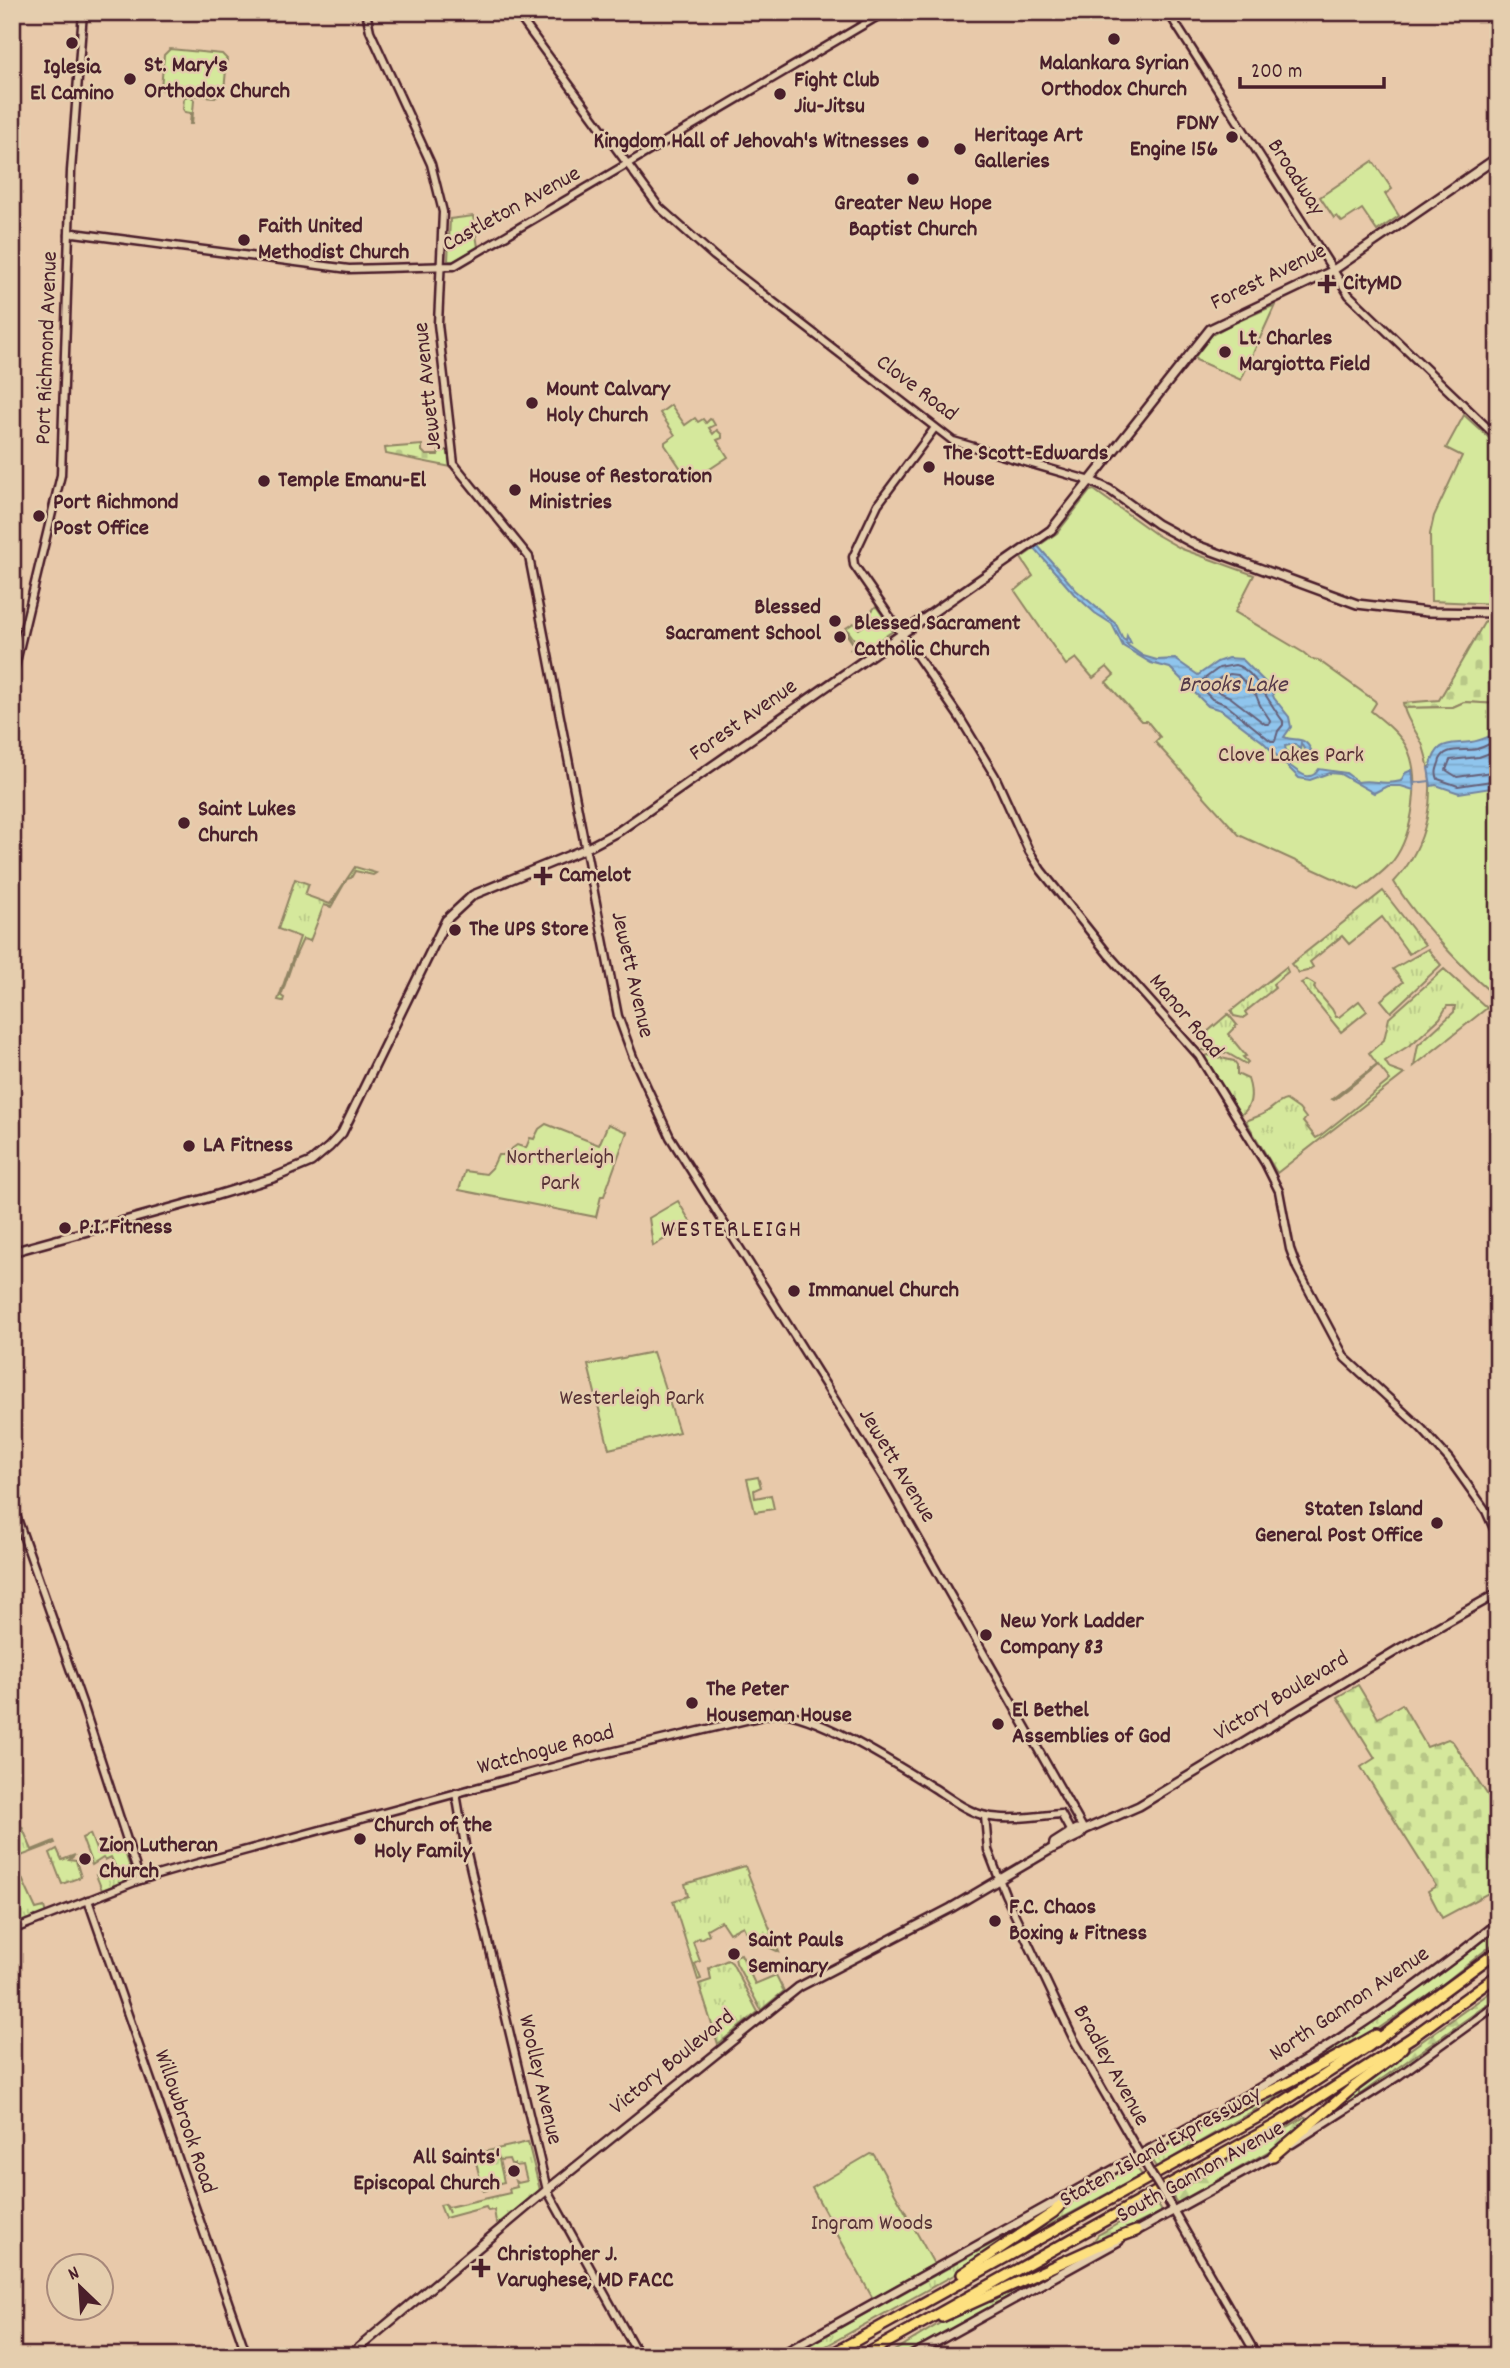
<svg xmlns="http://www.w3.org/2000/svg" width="1510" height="2368" viewBox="0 0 1510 2368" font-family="Dekko,sans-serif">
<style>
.grass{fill:url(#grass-tufts);stroke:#908464;stroke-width:2}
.forest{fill:url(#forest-firs);stroke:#908464;stroke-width:2}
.cemetery{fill:url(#cemetery-stones);stroke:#908464;stroke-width:2}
.park{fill:#d5e89c;stroke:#908464;stroke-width:2}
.water{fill:url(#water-rules);stroke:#73839f;stroke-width:2}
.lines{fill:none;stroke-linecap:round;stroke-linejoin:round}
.shore{stroke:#666179;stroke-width:2}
.stream{stroke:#73839f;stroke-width:2}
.tertiary-casing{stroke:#4a1f2b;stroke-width:11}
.secondary-casing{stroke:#4a1f2b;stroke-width:12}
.motorway-casing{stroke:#4a1f2b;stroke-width:14}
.tertiary{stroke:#e5ceae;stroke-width:6}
.secondary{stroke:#e5ceae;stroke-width:7}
.motorway{stroke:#fde080;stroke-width:9}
.tertiary-bridge-casing{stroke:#4a1f2b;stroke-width:11;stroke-linecap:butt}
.tertiary-bridge{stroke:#e5ceae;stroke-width:6}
.poi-dot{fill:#4a1f2b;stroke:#e5ceae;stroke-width:2.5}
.labels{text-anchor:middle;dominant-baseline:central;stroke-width:5;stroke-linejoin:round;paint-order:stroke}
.poi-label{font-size:23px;font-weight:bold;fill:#4a1f2b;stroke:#e5ceae;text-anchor:start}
.street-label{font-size:23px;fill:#4a1f2b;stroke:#e5ceae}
.park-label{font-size:23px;fill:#583336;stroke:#e5ceae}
.water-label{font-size:24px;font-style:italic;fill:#543848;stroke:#e5ceae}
.neighbourhood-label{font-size:24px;letter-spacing:2px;fill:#4a1f2b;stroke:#e5ceae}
</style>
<defs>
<pattern id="grass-tufts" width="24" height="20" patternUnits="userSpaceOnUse" patternTransform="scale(1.75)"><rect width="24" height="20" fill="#d5e89c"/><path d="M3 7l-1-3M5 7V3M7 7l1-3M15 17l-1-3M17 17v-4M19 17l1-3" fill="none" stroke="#b8c787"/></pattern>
<pattern id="forest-firs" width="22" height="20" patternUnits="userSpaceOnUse" patternTransform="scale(1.75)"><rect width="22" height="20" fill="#d5e89c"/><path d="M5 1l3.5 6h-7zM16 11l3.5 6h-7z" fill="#b8c787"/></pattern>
<pattern id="cemetery-stones" width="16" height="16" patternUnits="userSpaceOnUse" patternTransform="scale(1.75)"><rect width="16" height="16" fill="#d5e89c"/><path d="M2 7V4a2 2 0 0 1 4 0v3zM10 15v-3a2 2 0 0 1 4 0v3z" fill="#b8c787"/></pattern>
<pattern id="water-rules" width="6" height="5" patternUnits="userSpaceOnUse" patternTransform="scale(1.75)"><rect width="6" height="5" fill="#8fc5ed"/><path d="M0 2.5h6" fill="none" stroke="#7da9cb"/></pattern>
</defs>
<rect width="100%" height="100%" fill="#e8c9aa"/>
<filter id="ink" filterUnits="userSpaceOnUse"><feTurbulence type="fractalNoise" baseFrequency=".0143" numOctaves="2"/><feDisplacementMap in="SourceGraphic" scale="14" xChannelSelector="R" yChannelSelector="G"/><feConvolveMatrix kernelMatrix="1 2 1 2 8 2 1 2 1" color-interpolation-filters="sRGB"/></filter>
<g filter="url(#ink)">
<g class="grass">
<polygon points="876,606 893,631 856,655 854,652 856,648 851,649 854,645 845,632 847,632 856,648 859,646 846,628 854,623 859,629 873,619 875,623 878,623 879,618 874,619 870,613"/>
<polygon points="355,867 376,873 373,875 355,871 351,878 347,879 331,907 324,905 310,941 303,939 293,961 281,996 284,998 283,1001 278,1000 300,937 278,929 295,879 309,884 305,895 330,904"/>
<polygon points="1383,891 1425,945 1409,954 1382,917 1349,944 1342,936 1310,962 1313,967 1307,971 1299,973 1291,964"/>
<polygon points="1428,949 1441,965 1391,1012 1381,1000 1403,982 1393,969"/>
<polygon points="1286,967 1288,972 1273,984 1275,988 1245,1012 1247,1015 1243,1018 1234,1016 1231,1011"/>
<path d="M1444,969L1487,1008L1414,1066L1418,1045L1454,1012L1455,1006H1447L1440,1018L1413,1043L1385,1061L1390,1069L1404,1074L1277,1173L1246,1121C1253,1118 1254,1118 1261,1115C1271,1111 1276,1102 1286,1100L1299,1109L1306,1118L1303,1122L1316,1138L1320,1136L1390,1080L1378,1065L1334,1100L1332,1099L1377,1064L1369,1053L1384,1040L1389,1018Z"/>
<polygon points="1307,980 1315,985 1314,988 1332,1009 1336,1017 1339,1017 1359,1001 1367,1011 1341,1032 1301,983"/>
<polygon points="1228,1014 1237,1025 1228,1034 1246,1056 1243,1057 1248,1062 1246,1064 1227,1053 1203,1050 1212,1043 1205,1034"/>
<path d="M1208,1055L1234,1061L1237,1065V1074L1248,1079C1252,1091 1253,1106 1241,1115L1204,1057Z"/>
<polygon points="22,1827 32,1850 54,1841 55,1843 13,1859 36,1909 44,1907 46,1914 12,1927 12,1831"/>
<polygon points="90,1834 97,1852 122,1843 132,1874 130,1879 102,1890 96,1875 109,1872 108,1870 115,1866 111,1857 105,1860 103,1858 92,1865 82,1838"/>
<polygon points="57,1849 62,1860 75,1855 69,1860 76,1861 81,1877 62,1884 50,1853"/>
<polygon points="745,1866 779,1952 760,1943 762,1940 759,1943 753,1942 754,1938 750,1941 743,1926 729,1933 721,1921 707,1929 709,1934 700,1939 699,1937 693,1942 700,1961 695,1964 701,1979 698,1980 673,1901 688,1896 685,1884"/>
<polygon points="1498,1930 1498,1940 1443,1984 1349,2049 1265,2091 1392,2009"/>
<polygon points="741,1954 755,1984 776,1975 784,1991 761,2010 736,1963 735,1956"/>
<polygon points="728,1960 732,1963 758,2012 718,2044 699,1984 711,1980 709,1968"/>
<polygon points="1498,1997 1498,2000 1385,2081 1316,2125 1359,2087 1442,2039"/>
<polygon points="1310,2075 1272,2100 1156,2167 1149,2156 1210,2122"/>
<polygon points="528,2142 540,2190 499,2223 496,2222 494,2210 488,2211 486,2207 445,2218 440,2205 445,2204 449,2213 446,2204 448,2207 510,2193 509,2189 517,2187 515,2181 518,2183 527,2181 523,2165 514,2166 514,2164 511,2164 509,2159 500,2160 498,2155 504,2182 487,2186 487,2190 483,2191 474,2154"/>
<polygon points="1134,2164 1142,2175 1018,2242 1017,2241 1074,2199"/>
<polygon points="1013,2232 1015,2235 970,2266 808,2356 789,2356"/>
<polygon points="1065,2266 902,2356 886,2356 942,2322"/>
</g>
<g class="forest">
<polygon points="1498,1987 1498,1997 1359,2095 1359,2087 1363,2083"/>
<polygon points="1305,2117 1311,2120 1269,2151 1177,2203 1171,2194"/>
<polygon points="1157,2202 1162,2212 1089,2247 1098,2235"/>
</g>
<g class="cemetery">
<polygon points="422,445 422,451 426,455 438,455 439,451 449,450 451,467 386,454 385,448"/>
<polygon points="1485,621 1498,622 1498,704 1464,702 1453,707 1404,708 1403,703 1439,700"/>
<polygon points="1358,1685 1378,1718 1402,1704 1427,1747 1448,1739 1453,1742 1498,1811 1498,1888 1442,1918 1428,1891 1436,1886 1361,1767 1375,1758 1337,1697"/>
</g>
<g class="park">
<polygon points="170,49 222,54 227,59 224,91 216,97 190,95 194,100 192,124 190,124 191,113 185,112 183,109 184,98 189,95 167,94 161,88 164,55"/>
<polygon points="1373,161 1392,189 1385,194 1399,216 1377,231 1362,209 1342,222 1337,216 1334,218 1320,197"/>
<polygon points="473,216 478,247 454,261 448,261 450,219"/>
<polygon points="1275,305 1241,380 1196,360 1195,357 1212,335 1230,325"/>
<polygon points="671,405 685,425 695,418 698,422 703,419 706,423 710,419 712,420 715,425 709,428 713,434 717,430 722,435 722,438 717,440 728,457 690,482 665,445 665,442 675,435 660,413"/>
<polygon points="1464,415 1498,446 1498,604 1431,601 1430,534 1434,516 1462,456 1446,448"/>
<path d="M1094,490L1157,535L1182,549L1254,575L1235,612L1304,653L1311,659L1318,660L1375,701L1376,703L1371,711C1383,721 1398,732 1406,746C1422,775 1413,835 1393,861C1384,872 1371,881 1359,890L1239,835L1155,742L1160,737L1147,721H1141L1106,682L1114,675L1107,667L1093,678L1076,658L1066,665L1015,591L1033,576L1021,558L1057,533L1090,491Z"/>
<path d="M1464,702L1498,704V998C1466,973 1415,917 1394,882C1427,847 1439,792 1423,746C1418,733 1408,723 1404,708L1453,707Z"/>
<polygon points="546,1124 599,1145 608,1124 627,1132 604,1196 601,1196 596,1217 459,1190 465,1171 486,1174 492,1168 498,1155 503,1155 517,1145 526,1148 530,1138 534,1139 539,1129"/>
<polygon points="678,1201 691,1223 653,1246 649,1218"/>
<polygon points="653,1352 679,1432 609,1449 588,1365"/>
<polygon points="758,1477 761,1487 754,1490 755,1498 771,1495 774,1509 755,1512 747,1479"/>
<polygon points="870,2154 874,2155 934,2264 875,2297 872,2297 812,2188"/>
</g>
<g class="water">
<path d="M1038,546L1076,590L1116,624L1123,639L1126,641L1127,635L1131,643L1126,644L1143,656L1157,660L1175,659L1198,675L1217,662L1228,658L1242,659L1270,687L1274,698L1289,717L1291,727L1284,737C1295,742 1304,735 1311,750L1306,753L1301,743L1300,750L1295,744L1285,746L1286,751L1291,755L1290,766C1300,772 1309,784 1319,769L1346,773L1358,782C1374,779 1382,786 1401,781L1405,773L1412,770L1414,790L1401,786H1387L1374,793L1340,774L1329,773L1310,780L1299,778L1263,742L1221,710L1208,706L1170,668L1151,663L1123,646L1112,624L1095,613L1074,594L1034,548Z"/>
<path d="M1498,733V787L1459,793L1436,785L1431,786L1428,768H1430C1437,739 1448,745 1471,742C1481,741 1489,736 1498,733Z"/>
</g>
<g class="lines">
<g class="shore">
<path d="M1235,665C1255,669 1270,706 1283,721V725L1278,731L1275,741H1271L1225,704L1212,699L1199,686L1200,682L1219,668Z"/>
<polygon points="1230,674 1238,675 1256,695 1260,705 1270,720 1269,724 1265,724 1230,697 1213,689 1213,685 1220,678"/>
<path d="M1498,740C1491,743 1484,747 1477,749C1463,752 1443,745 1439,763C1437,769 1435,772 1438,779L1458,786L1498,780"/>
<polyline points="1498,750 1479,757 1450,760 1446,770 1457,777 1498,771"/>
</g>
<polyline class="stream" points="1414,783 1430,781"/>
<g class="tertiary-casing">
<g id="tertiary">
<polyline points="366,12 370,31 431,164 443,212 438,324 454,464 529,557 618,1016 633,1057 670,1137 885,1480 1084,1830"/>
<polyline points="516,12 659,207 714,256 953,441 1091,481"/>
<polyline points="1168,12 1349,295 1498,438"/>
<polyline points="69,235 74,233 349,269 454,266 885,12"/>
<polyline points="934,429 878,504 853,557 854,565 960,718 995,776 1029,851 1041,870 1108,954 1199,1056 1265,1163 1279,1191 1290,1249 1297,1268 1345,1358 1422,1429 1449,1459 1486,1511 1498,1538"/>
<polyline points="12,679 61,475 71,171 83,12"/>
<polyline points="12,1504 84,1708 140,1880"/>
<polyline points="456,1793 465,1845 547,2190 639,2356"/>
<polyline points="985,1816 988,1850 1005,1894 1073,2038 1150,2172"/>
<polyline points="88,1900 247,2356"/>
<path d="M12,1930L140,1880L195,1864L590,1757L776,1713C815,1712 900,1767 934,1788C950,1798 967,1812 986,1816C1010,1821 1037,1816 1061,1814L1071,1832"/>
<polyline points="1292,2144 1397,2077 1498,2004"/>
<polyline points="1172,2208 1257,2356"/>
</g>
</g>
<g class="secondary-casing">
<g id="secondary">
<polyline points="1091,481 1110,490 1157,524 1196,545 1357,604 1427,612 1498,613"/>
<polyline points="12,1252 204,1199 273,1178 311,1162 329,1147 342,1133 446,920 473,895 587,848 619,831 1051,530 1210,329 1332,271 1498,157"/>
<polyline points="1053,1848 1054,1843 1076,1829 1084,1830 1139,1806 1399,1649 1498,1593"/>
<path d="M1226,2107C1322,2054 1413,1992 1498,1923"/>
<polyline points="1133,2233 1273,2156"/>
<polyline points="349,2356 547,2190 799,1987 951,1908 1053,1848 1080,1835 1084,1830"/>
<polyline points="779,2356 1206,2118"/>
<polyline points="911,2356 1119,2241"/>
</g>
</g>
<g class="motorway-casing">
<g id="motorway">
<path d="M1202,2120C1263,2099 1320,2066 1376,2035"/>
<polyline points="1273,2156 1356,2085 1394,2057 1403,2047"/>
<polyline points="962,2274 1054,2212 1071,2194"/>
<polyline points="942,2317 1109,2241 1136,2231"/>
<polyline points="828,2356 1269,2111 1369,2046 1498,1951"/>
<polyline points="863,2356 1279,2123 1411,2038 1498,1975"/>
</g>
</g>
<use href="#tertiary" class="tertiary"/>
<use href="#secondary" class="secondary"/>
<use href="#motorway" class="motorway"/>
<g class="tertiary-bridge-casing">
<polyline id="tertiary-bridge" points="1150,2172 1171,2206"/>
</g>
<use href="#tertiary-bridge" class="tertiary-bridge"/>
</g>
</g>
<g class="poi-dot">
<circle cx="1114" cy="39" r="7"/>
<circle cx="72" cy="43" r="7"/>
<circle cx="130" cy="79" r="7"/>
<circle cx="780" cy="94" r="7"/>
<circle cx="1232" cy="137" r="7"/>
<circle cx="923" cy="142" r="7"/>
<circle cx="960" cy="149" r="7"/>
<circle cx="913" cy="179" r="7"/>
<circle cx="244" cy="240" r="7"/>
<path d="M1323.5 273.5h7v7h7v7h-7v7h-7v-7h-7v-7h7z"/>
<circle cx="1225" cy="352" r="7"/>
<circle cx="532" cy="403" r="7"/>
<circle cx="929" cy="467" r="7"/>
<circle cx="264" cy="481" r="7"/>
<circle cx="515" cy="490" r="7"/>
<circle cx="39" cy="516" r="7"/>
<circle cx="835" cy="621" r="7"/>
<circle cx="840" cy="637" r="7"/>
<circle cx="184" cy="823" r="7"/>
<path d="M539.5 865.5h7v7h7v7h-7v7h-7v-7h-7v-7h7z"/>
<circle cx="455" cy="930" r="7"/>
<circle cx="189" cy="1146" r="7"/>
<circle cx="65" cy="1228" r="7"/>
<circle cx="794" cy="1291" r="7"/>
<circle cx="1437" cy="1523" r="7"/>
<circle cx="986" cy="1635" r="7"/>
<circle cx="692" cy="1703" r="7"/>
<circle cx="998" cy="1724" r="7"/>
<circle cx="360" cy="1839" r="7"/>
<circle cx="85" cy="1859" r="7"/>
<circle cx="995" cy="1921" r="7"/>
<circle cx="734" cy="1954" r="7"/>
<circle cx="514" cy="2171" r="7"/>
<path d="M477.5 2257.5h7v7h7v7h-7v7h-7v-7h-7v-7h7z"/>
</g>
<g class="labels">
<g class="poi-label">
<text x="1114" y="64" text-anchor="middle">Malankara Syrian<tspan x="1114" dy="26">Orthodox Church</tspan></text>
<text x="144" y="66">St. Mary's<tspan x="144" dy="26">Orthodox Church</tspan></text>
<text x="72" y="68" text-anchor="middle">Iglesia<tspan x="72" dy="26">El Camino</tspan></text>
<text x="794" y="81">Fight Club<tspan x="794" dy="26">Jiu-Jitsu</tspan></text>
<text x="1218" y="124" text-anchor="end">FDNY<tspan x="1218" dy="26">Engine 156</tspan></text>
<text x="974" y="136">Heritage Art<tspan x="974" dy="26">Galleries</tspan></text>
<text x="909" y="142" text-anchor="end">Kingdom Hall of Jehovah's Witnesses</text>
<text x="913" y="204" text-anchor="middle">Greater New Hope<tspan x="913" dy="26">Baptist Church</tspan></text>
<text x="258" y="227">Faith United<tspan x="258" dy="26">Methodist Church</tspan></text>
<text x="1343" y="284">CityMD</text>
<text x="1239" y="339">Lt. Charles<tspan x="1239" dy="26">Margiotta Field</tspan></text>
<text x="546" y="390">Mount Calvary<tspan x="546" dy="26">Holy Church</tspan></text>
<text x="943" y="454">The Scott-Edwards<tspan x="943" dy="26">House</tspan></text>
<text x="529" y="477">House of Restoration<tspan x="529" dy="26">Ministries</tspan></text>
<text x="278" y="481">Temple Emanu-El</text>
<text x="53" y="503">Port Richmond<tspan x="53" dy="26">Post Office</tspan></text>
<text x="821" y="608" text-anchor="end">Blessed<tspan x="821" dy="26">Sacrament School</tspan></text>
<text x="854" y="624">Blessed Sacrament<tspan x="854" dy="26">Catholic Church</tspan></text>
<text x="198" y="810">Saint Lukes<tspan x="198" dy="26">Church</tspan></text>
<text x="559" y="876">Camelot</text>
<text x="469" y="930">The UPS Store</text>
<text x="203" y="1146">LA Fitness</text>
<text x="79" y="1228">P.I. Fitness</text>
<text x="808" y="1291">Immanuel Church</text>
<text x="1423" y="1510" text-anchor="end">Staten Island<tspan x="1423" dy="26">General Post Office</tspan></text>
<text x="1000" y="1622">New York Ladder<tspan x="1000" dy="26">Company 83</tspan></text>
<text x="706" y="1690">The Peter<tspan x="706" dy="26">Houseman House</tspan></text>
<text x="1012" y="1711">El Bethel<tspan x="1012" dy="26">Assemblies of God</tspan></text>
<text x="374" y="1826">Church of the<tspan x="374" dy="26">Holy Family</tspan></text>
<text x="99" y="1846">Zion Lutheran<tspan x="99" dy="26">Church</tspan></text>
<text x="1009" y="1908">F.C. Chaos<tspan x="1009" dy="26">Boxing &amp; Fitness</tspan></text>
<text x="748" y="1941">Saint Pauls<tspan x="748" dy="26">Seminary</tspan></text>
<text x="500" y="2158" text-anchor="end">All Saints'<tspan x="500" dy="26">Episcopal Church</tspan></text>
<text x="497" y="2255">Christopher J.<tspan x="497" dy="26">Varughese, MD FACC</tspan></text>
</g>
<g class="street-label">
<text transform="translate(1295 178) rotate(57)">Broadway</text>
<text transform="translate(512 210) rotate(-29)">Castleton Avenue</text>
<text transform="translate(1269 278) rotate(-26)">Forest Avenue</text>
<text transform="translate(48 348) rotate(-88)">Port Richmond Avenue</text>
<text transform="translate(429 386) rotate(-96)">Jewett Avenue</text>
<text transform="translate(916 389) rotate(37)">Clove Road</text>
<text transform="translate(744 721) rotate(-35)">Forest Avenue</text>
<text transform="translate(631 975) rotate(77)">Jewett Avenue</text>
<text transform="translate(1185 1017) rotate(50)">Manor Road</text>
<text transform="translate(896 1466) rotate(59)">Jewett Avenue</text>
<text transform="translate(1282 1697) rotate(-31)">Victory Boulevard</text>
<text transform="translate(546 1751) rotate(-15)">Watchogue Road</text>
<text transform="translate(1350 2005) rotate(-34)">North Gannon Avenue</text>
<text transform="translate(673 2063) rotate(-39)">Victory Boulevard</text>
<text transform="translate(1110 2066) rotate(61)">Bradley Avenue</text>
<text transform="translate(539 2080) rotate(77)">Woolley Avenue</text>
<text transform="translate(184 2122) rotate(71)">Willowbrook Road</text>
<text transform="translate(1161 2148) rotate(-29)">Staten Island Expressway</text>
<text transform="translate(1201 2173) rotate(-29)">South Gannon Avenue</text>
</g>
<g class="park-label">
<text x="1291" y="756">Clove Lakes Park</text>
<text x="560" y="1158">Northerleigh<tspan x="560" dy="26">Park</tspan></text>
<text x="632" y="1399">Westerleigh Park</text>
<text x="872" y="2224">Ingram Woods</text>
</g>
<g class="water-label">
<text x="1233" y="686">Brooks Lake</text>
</g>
<g class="neighbourhood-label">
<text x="732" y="1231">WESTERLEIGH</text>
</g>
</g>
<rect width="1510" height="2368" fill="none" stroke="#e5ceae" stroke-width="42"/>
<rect x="21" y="21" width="1468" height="2326" fill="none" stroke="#4a1f2b" stroke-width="2.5" filter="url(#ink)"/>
<g transform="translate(80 2287) rotate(335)"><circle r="33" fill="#e5ceae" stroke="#a7887a" stroke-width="2"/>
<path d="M0-5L12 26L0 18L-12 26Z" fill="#4a1f2b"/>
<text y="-10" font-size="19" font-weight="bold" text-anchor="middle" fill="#4a1f2b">N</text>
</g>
<path d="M1240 77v10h144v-10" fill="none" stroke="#4a1f2b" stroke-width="3.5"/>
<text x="1251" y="77" font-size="21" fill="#4a1f2b" stroke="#e5ceae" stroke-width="5" paint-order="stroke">200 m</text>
</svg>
